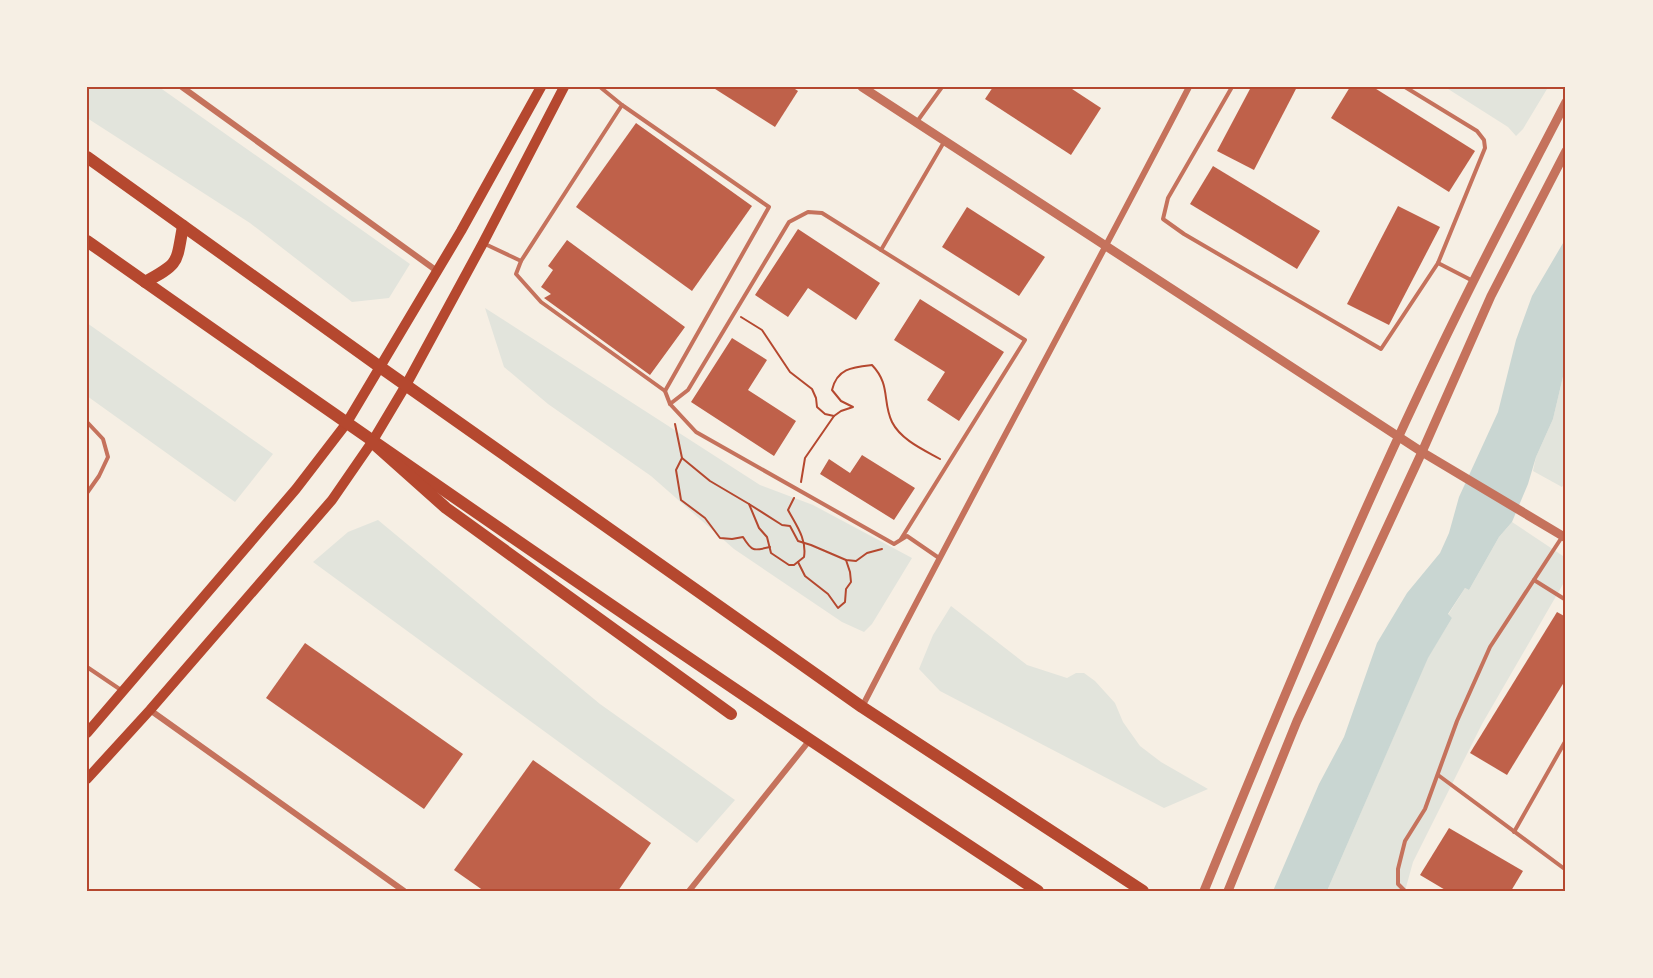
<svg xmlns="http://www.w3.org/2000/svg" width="1653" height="978" viewBox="0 0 1653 978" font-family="'PT Sans',sans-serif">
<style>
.green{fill:#e2e4dc}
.water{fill:#c9d6d2}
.building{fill:#bf614a}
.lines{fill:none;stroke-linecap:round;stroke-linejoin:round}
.path{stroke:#b5482f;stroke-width:2}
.service{stroke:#c5725c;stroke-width:4}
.minor{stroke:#c5725c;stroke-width:6}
.tertiary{stroke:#c5725c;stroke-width:9}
.secondary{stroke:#b5482f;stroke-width:10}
.primary{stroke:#b5482f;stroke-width:12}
.trunk{stroke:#b5482f;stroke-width:12}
.neatline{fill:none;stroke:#b5482f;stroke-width:2}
</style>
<rect width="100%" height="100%" fill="#f6efe4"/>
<g class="green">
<polygon points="87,87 159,87 410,264 389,298 352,302 250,223 87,118"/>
<polygon points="1445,87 1544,87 1547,89 1523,129 1516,136 1508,127"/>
<polygon points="485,308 760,485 813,505 912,558 872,624 864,632 842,622 734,549 651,476 548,404 504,367"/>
<polygon points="87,323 273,454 235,502 87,396"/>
<polygon points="1566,364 1566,481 1562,487 1533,471 1536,457 1553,419"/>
<polygon points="378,520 600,704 735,800 697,843 313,562 348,532"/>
<polygon points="1512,522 1566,558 1566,579 1482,724 1413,862 1405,891 1327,891 1428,657 1452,618 1448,615 1465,588 1469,590 1499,537"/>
<polygon points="951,606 1027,665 1067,678 1076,673 1084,673 1095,681 1115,703 1123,722 1140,746 1161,762 1208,789 1164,808 940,691 919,669 933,635"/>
</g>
<polygon class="water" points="1566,238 1566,364 1553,419 1536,457 1528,484 1512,522 1499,537 1469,590 1465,588 1448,614 1452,618 1428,658 1327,891 1273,891 1319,784 1344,737 1377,643 1407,593 1440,553 1449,533 1459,497 1498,412 1516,340 1532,296"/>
<g class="building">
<polygon points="712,87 792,87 798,91 775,127"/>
<polygon points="993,87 1069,87 1101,108 1071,155 985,99"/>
<polygon points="1251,87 1297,87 1254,170 1217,151"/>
<polygon points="1350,87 1373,87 1475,151 1449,192 1331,118"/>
<polygon points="636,123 752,206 692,291 576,207"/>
<polygon points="1213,166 1320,231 1297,269 1190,204"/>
<polygon points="1398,206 1440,227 1389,325 1347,304"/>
<polygon points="967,207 1045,257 1019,296 942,247"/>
<polygon points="798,229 880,283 856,320 808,288 788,317 755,295"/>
<polygon points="567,240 685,327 650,375 544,298 551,294 541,287 553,270 548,266"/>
<polygon points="920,299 1004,352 959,421 927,400 945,372 894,340"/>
<polygon points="732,338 767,360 748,390 796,421 774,456 691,402"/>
<polygon points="862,455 915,488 894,520 820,474 829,459 850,473"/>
<polygon points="1557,612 1566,617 1566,679 1507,775 1470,753"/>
<polygon points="305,643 463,754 424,809 266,698"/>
<polygon points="533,760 651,843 618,891 484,891 454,870"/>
<polygon points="1449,828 1523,871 1511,891 1447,891 1420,875"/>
</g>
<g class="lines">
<g class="path">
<path d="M741,317L762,330L790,372L812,389L816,398L817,407L825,414L834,416L841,411L853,407L841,401L832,390C837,368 853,367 872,365C891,385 882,401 892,422C901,440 924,450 940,459"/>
<path d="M675,424L682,458L710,481L749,504L759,528L767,537L771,553L789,565H794L804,557C807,539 796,525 788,510L794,498"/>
<path d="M682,458L676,470L681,500L705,518L720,538L732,539L743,537C752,552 754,551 770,547"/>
<polyline points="801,482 805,458 834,416"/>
<polyline points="749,504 782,525 790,526 798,541 811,545 846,560 856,561 867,553 882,549"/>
<polyline points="798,562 805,576 828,594 838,608 845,602 846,589 851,582 850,572 846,560"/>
</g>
<g class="service">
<polyline points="1232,87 1168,198 1163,219 1184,234 1381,349 1438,263 1485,148 1484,140 1477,131 1405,87"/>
<polyline points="622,105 769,207 665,391"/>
<polyline points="916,123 942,87"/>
<polyline points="485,244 521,261 516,274 541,302 665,391 670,404 696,432 894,544 907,536 939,558"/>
<polyline points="881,250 944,142"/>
<polyline points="521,261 622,105 600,87"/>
<polyline points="1438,263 1473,281"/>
<polyline points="670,404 688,390 789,222 808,212 822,213 1025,340 901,539"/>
<polyline points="87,422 103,439 108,457 99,476 87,493"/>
<polyline points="1534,580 1566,600"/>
<polyline points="87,667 121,690"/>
<polyline points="1438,775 1566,870"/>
<polyline points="1514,832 1566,740"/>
<polyline points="1405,891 1398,884 1398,869 1405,841 1425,809 1457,721 1490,647 1562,537"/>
</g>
<g class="minor">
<polyline points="182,87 437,271"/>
<path d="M862,707C969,499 1082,294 1189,87"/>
<polyline points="150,710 404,891"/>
<polyline points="689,891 809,741"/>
</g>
<g class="tertiary">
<polyline points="862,87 1422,452 1566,538"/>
<path d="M1204,891C1288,685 1374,479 1474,280C1504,220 1535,162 1566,102"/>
<polyline points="1228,891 1297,721 1422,452 1491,296 1566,151"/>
</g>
<g class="secondary">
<polyline points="87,733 296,489 346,424 461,231 541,87"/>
<polyline points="87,779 150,710 332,500 372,442 406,385 483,243 564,87"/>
</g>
<g class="primary">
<polyline points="87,157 380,367 862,707 1143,891"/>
<path d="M87,241C401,462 717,681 1038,891"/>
<path d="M145,282C180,263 176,264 183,226"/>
</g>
<polyline class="trunk" points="372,442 446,508 731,714"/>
</g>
<rect width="1653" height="978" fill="none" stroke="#f6efe4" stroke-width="177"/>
<rect x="88" y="88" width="1476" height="802" class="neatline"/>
</svg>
